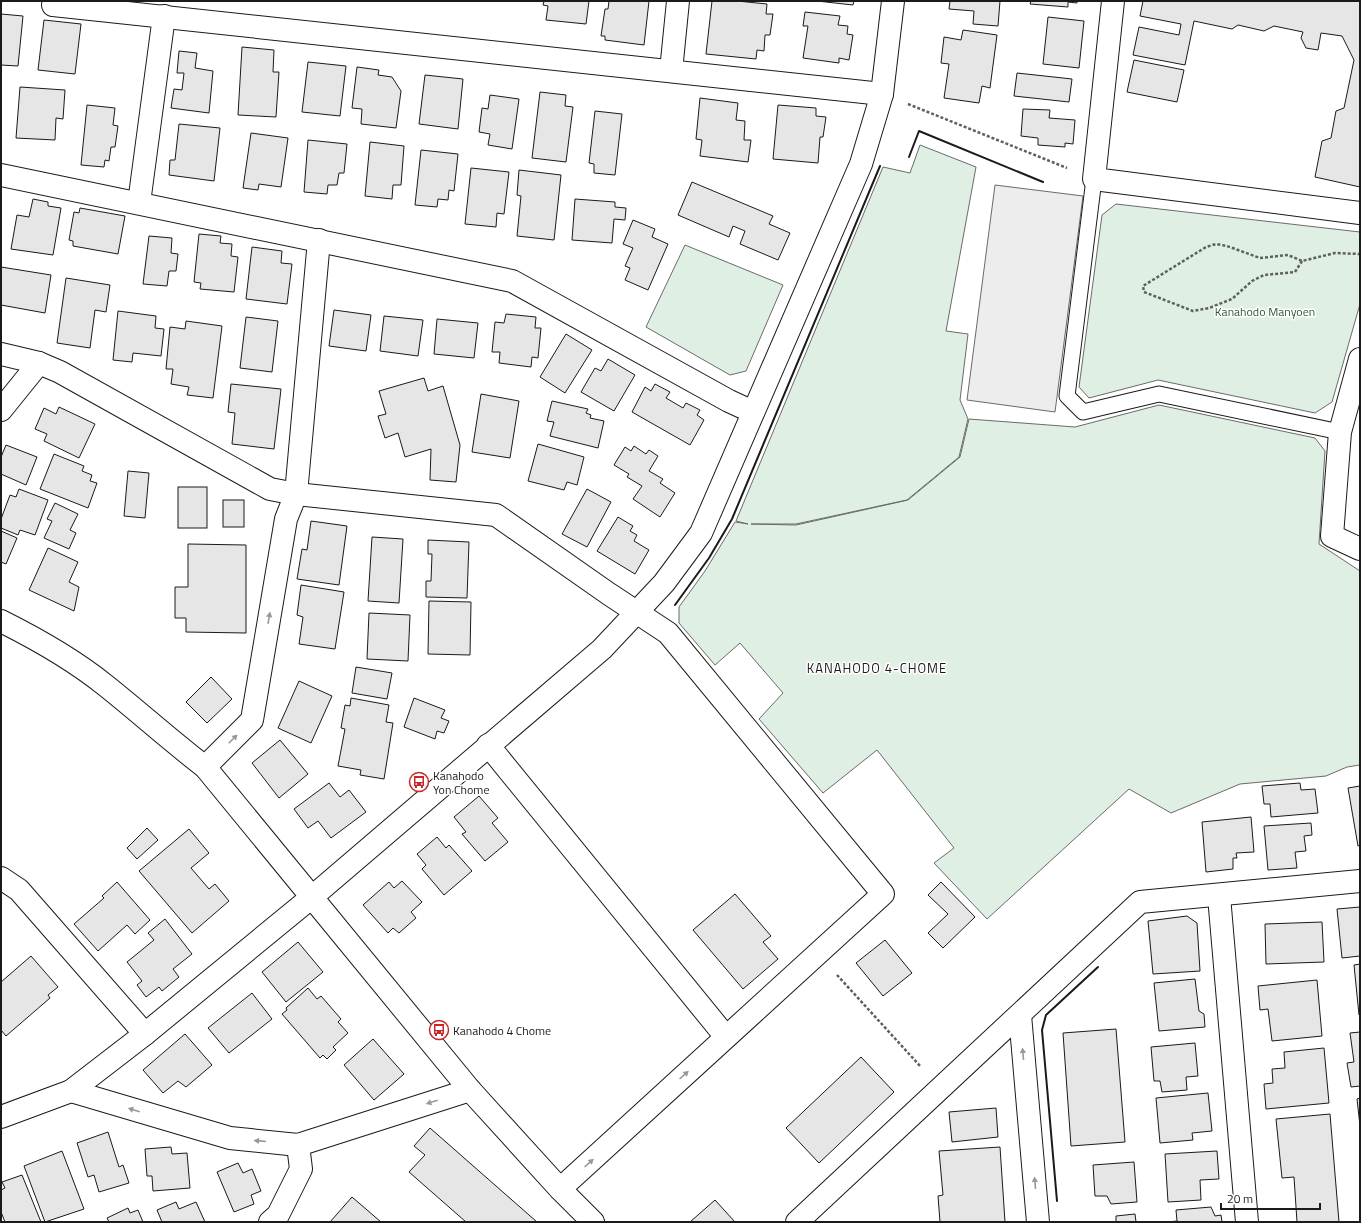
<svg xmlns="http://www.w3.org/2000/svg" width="1361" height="1223" viewBox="0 0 1361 1223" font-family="'Titillium Web',sans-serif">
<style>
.green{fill:#e0efe3;stroke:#6a6a6a}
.parking{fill:#ededed;stroke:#6a6a6a}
.building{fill:#e6e6e6;stroke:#1a1a1a}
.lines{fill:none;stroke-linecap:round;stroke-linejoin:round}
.service-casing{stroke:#1a1a1a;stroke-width:17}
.minor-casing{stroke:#1a1a1a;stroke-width:24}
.tertiary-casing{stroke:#1a1a1a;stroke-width:24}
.path{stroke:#5f5f5f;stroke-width:2.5;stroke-dasharray:3 2;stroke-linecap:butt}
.service{stroke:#fff;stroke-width:15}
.minor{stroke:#fff;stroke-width:22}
.tertiary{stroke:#fff;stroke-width:22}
.wall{stroke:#1a1a1a;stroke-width:2}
.oneway{fill:#989898}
.labels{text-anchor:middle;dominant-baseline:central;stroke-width:3;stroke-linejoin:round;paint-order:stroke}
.park-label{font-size:12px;fill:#2b5a34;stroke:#fff}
.poi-label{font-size:12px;fill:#1a1a1a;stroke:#fff;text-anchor:start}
.neighbourhood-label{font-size:13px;letter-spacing:1px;fill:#1a1a1a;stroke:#fff}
</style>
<rect width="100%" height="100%" fill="#fff"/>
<g class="green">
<polygon points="920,145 976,167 946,331 968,334 960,400 968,419 959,457 907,500 796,524 751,524 796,525 908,500 960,457 969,419 1075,427 1159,405 1315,438 1325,451 1319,544 1360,571 1360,765 1347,767 1326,776 1240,784 1171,813 1129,789 987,919 934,863 954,848 877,750 823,793 759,719 783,693 740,643 715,665 679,623 679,607 705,571 735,522 748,524 736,521 883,167 910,173"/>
<polygon points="1116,204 1360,232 1360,304 1332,402 1315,413 1158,380 1089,398 1079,387 1102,215"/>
<polygon points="685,245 783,285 746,371 730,375 646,327"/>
</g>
<polygon class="parking" points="995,185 1083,196 1055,412 967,400"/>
<g class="building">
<polygon points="544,1 589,1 586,24 546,20 548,6 543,5"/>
<polygon points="609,1 649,1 644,45 605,40 605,36 601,36 605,9 608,9"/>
<polygon points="712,1 737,1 767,4 766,14 773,14 770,35 765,35 764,51 757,50 756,59 706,54"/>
<polygon points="817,1 854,1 853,5"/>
<polygon points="950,1 1000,1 998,26 973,24 974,11 949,9"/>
<polygon points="1031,1 1077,1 1077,3 1068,2 1068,7 1030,4"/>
<polygon points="1143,1 1360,1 1360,187 1315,177 1322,141 1331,138 1336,111 1344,108 1354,60 1342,36 1321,33 1318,50 1306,48 1301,38 1303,32 1274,26 1264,31 1238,25 1232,29 1194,21 1185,65 1133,55 1139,27 1179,35 1181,24 1140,16"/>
<polygon points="805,12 840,16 838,25 848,26 847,34 853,35 849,60 839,58 839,63 803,58 808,26 803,26"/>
<polygon points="1,14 23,16 18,66 1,65"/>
<polygon points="1048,17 1084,21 1079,68 1043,64"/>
<polygon points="44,20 81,24 75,74 38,70"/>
<polygon points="963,30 997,35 990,88 982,86 979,103 944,98 949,64 941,63 944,37 961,40"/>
<polygon points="242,47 274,50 273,72 279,72 276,117 238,115"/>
<polygon points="179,51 197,53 195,68 213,71 209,113 171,108 174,89 182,90 184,73 177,73"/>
<polygon points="1134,60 1184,70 1177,102 1127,92"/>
<polygon points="308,62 346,66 340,116 302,112"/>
<polygon points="357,67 379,70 378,75 392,77 401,91 396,128 361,124 362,109 352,108"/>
<polygon points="1017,73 1072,79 1069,102 1014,96"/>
<polygon points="425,75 463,79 458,129 419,124"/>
<polygon points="20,87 65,90 63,119 56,118 55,140 16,138"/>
<polygon points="540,92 566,95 565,106 573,107 566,162 532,158"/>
<polygon points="490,95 519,99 512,149 488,145 490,134 479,132 482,108 488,109"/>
<polygon points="700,98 738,103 736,120 745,121 744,140 751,140 748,162 700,156 702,140 696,139"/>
<polygon points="87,105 115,108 113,125 118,126 115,147 111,147 109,161 105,160 104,167 81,165"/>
<polygon points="778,105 816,108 816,116 826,117 823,137 820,137 818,163 773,159"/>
<polygon points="1023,109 1050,110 1049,118 1075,120 1073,144 1065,143 1065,147 1038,145 1038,138 1021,136"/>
<polygon points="595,111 622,114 615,175 594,173 594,164 589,163"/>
<polygon points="179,124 220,128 214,181 169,175 170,160 175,160"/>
<polygon points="251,133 288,138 281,187 259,184 258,190 243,188"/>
<polygon points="308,140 347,144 344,173 339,173 337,185 328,185 327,194 304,192"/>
<polygon points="370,142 404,146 401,185 393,185 392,199 365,196"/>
<polygon points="421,150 458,154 454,191 449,190 448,200 438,199 437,207 415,205"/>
<polygon points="471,168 509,172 504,214 497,213 496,227 465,224"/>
<polygon points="519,170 561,175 554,240 517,236 521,196 517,195"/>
<polygon points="692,182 773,216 769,224 790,233 778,260 740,244 745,231 733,226 729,237 678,215"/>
<polygon points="33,199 48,202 48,206 61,208 53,255 11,249 17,215 29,217"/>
<polygon points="575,199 615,202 615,207 626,208 625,220 614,219 612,243 572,240"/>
<polygon points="80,208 125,216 118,254 73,246 73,241 69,240 74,212 79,213"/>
<polygon points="633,220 655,229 652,237 668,244 648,290 625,280 630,268 625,266 633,248 623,244"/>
<polygon points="199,234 221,236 220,243 232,244 231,256 238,257 234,292 200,289 201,283 194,282"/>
<polygon points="149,236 172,238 171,253 178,254 176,271 169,271 167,286 143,284"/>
<polygon points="252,247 282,251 281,263 292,264 287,304 246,299"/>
<polygon points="1,267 51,275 45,313 1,305"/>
<polygon points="66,278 110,285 106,312 95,310 90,348 57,343"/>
<polygon points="334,310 371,315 366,351 329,346"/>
<polygon points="118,311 156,316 155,328 164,329 161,356 133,353 132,362 113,360"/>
<polygon points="506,314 536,317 535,328 541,328 538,358 532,357 531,367 499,363 500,352 492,352 495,322 504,323"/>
<polygon points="384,316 423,320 418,356 380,351"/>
<polygon points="246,317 278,321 272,372 240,368"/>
<polygon points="437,319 478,323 474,358 434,354"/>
<polygon points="186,321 222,326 213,398 187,395 189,387 171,384 173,369 166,369 170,327 185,329"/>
<polygon points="566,334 592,350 565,393 540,377"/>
<polygon points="608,359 635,375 614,411 581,392 595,368 601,371"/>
<polygon points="424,378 428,391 443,386 460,445 456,482 430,480 431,449 405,457 398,433 385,438 378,416 386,414 379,391"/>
<polygon points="231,384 281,389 274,449 232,444 235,413 228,412"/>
<polygon points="655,384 670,392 666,398 683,408 686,403 700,410 697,415 704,420 690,445 632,412 645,387 651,391"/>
<polygon points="481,394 519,401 510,458 472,452"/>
<polygon points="552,401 588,409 586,413 591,415 590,418 604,421 598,448 550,436 554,422 547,421"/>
<polygon points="59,407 95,424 79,458 44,441 47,434 35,429 44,408 56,414"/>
<polygon points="538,444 584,457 577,485 567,482 564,490 528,481"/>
<polygon points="6,445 37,457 26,485 1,474 1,457"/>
<polygon points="634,446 646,454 649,450 658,456 649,471 663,479 660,483 675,493 660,517 633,499 642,486 627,477 629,474 614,465 625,447 631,451"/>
<polygon points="54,454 84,466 82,471 92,475 90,481 97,483 88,508 40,489"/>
<polygon points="128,471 149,473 145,518 124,516"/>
<rect x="178" y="487" width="29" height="41"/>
<polygon points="19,489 48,500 35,535 20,530 18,535 1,528 1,519 10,495 16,497"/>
<polygon points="587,489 611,502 587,547 562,534"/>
<rect x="223" y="500" width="21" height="27"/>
<polygon points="55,503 78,514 70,530 76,533 69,549 44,538 52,521 47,519"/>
<polygon points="618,517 633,526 630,531 637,535 634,541 649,550 635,574 597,551"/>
<polygon points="311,521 347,526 339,585 297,579 302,549 307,550"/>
<polygon points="1,531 17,538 6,564 1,562"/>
<polygon points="372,537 403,539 399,603 368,601"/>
<polygon points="428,540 469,542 467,598 426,597 426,581 431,581 432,554 428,554"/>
<polygon points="188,544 246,545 246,633 186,632 186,618 175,618 175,587 188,587"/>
<polygon points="48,548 78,562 69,582 79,587 74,611 29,590"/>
<polygon points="301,585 344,592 335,649 299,644 303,617 297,615"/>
<polygon points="429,601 471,602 470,655 428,654"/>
<polygon points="369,613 410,615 408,661 367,659"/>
<polygon points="356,667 392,673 387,699 352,693"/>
<polygon points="211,677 232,699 207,723 186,702"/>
<polygon points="299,681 332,696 311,743 278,728"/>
<polygon points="351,698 389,705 386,722 393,723 384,779 360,775 361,770 338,766 345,729 341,728 345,705 350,706"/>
<polygon points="414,698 445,710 441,718 449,721 444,733 437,731 435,739 404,727"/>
<polygon points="280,740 308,774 279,798 252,763"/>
<polygon points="329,783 340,797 349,790 366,812 331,838 318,821 308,828 294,809"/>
<polygon points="1300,783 1301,790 1315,789 1318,813 1271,817 1270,804 1264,804 1262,786"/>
<polygon points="1360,786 1360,845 1358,846 1348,788"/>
<polygon points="479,796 498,818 492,823 508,842 485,861 462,834 466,832 454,817"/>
<polygon points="1251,817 1254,852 1236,853 1237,858 1233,858 1233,869 1206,872 1202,822"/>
<polygon points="1311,823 1312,835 1304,836 1306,851 1295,852 1297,868 1268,870 1264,826"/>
<polygon points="147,828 158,840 137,859 127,848"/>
<polygon points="189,829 209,853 191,868 209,889 215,884 229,901 192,933 139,871"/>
<polygon points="437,837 446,848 449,845 472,871 444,895 422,869 426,865 417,854"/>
<polygon points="402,881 422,902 411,912 416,918 399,933 393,928 388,933 363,905 389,882 394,888"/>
<polygon points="117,882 150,920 135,934 127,925 98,951 74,924 104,898 102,896"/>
<polygon points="941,882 975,917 943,948 928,933 948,914 928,895"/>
<polygon points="735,894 771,936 763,942 778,959 743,989 693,930"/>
<polygon points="1360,907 1360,956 1342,958 1337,909"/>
<polygon points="1187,916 1197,923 1200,971 1153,974 1148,921"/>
<polygon points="165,919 192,954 173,969 179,977 162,991 159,987 146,997 137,985 142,981 127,962 154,940 148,933"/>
<polygon points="1322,922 1324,962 1266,964 1265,924"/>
<polygon points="885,940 912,973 883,996 856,963"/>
<polygon points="298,942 323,972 286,1002 262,972"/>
<polygon points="31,956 58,987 48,995 50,998 6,1036 1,1030 1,982"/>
<polygon points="1360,964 1360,1015 1359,1015 1354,965"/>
<polygon points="1195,979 1199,1011 1204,1014 1205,1027 1159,1031 1154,983"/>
<polygon points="1317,980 1322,1036 1272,1041 1268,1009 1260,1010 1258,986"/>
<polygon points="308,988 317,999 321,996 341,1019 338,1022 348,1033 333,1047 336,1050 327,1059 323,1055 320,1058 282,1014 287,1010 286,1008"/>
<polygon points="252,993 272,1019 229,1053 208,1028"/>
<polygon points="1116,1029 1125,1142 1071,1146 1063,1033"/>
<polygon points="1360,1032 1360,1086 1351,1087 1347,1063 1354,1062 1350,1033"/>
<polygon points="185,1034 212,1065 186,1087 178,1081 163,1093 143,1070"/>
<polygon points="373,1039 404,1074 374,1100 344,1065"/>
<polygon points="1195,1043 1198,1076 1186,1077 1187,1090 1162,1092 1160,1081 1154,1081 1151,1047"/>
<polygon points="1324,1048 1329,1103 1266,1109 1264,1084 1273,1083 1272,1069 1285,1068 1284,1052"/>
<polygon points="861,1057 894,1092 819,1163 786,1128"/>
<polygon points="1208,1093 1212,1131 1192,1133 1193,1140 1160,1143 1156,1098"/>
<polygon points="1360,1098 1360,1126 1357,1099"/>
<polygon points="996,1108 998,1137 952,1142 949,1112"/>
<polygon points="1330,1114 1339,1222 1297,1222 1294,1177 1282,1178 1276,1119"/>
<polygon points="430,1128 537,1222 466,1222 409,1172 425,1155 414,1146"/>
<polygon points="108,1132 119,1167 123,1165 129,1183 99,1192 94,1175 88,1177 77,1143"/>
<polygon points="171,1147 172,1154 187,1153 190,1188 153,1191 152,1176 147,1176 145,1149"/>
<polygon points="1000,1147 1005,1222 940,1222 938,1196 943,1195 939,1151"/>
<polygon points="62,1151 84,1209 45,1222 24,1166"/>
<polygon points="1217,1151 1219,1179 1200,1180 1201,1200 1168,1202 1165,1154"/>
<polygon points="1134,1162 1137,1202 1111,1204 1107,1196 1095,1196 1093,1165"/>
<polygon points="238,1163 243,1173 252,1169 261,1191 251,1195 254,1204 234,1212 217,1172"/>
<polygon points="22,1175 41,1222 5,1222 1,1212 1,1190 5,1188 2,1182"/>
<polygon points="352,1197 381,1222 330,1222"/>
<polygon points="715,1200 735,1222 690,1222"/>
<polygon points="176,1202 179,1209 196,1202 205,1222 162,1222 157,1210"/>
<polygon points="1211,1207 1215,1216 1221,1215 1222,1222 1168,1222 1177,1221 1176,1210"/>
<polygon points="128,1208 130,1213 138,1210 143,1222 109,1222 107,1218"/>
<polygon points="1135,1214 1136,1222 1114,1222 1116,1222 1116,1216"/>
</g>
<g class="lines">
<g class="service-casing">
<polyline id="service" points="1094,179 1067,396 1083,412 1159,394 1340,432"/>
</g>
<g class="minor-casing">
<g id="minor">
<polyline points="54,1 53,5 882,94"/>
<polyline points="1113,1 1094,179 1360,213"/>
<polyline points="671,71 678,1"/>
<polyline points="1,175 512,281 729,401 753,412"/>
<polyline points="139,203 164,16"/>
<polyline points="1,354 39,363 60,372 270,489 296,494 496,515 609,594 668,633 883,894 560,1189"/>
<polyline points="1360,359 1340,432 1332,536 1360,549"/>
<polyline points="1,410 39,363"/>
<polyline points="488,745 726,1037"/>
<polyline points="205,767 252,720 286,519 296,494 319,240"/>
<polyline points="1,878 19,890 145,1034"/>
<polyline points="1219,896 1247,1222"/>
<polyline points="1020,1015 1038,1222"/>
<polyline points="71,1091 230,1138 298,1145 470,1090"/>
<polyline points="1,1117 71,1091 145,1034 312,897"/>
<polyline points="270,1222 278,1215 301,1169 298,1145"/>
<polyline points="797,1222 1140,902 1360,881"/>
</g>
</g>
<g class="tertiary-casing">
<g id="tertiary">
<path d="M1,621C37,639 74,660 105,685C139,712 171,741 205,767L470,1090L560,1189L593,1222"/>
<polyline points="312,897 602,649 664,583 701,533 861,164 882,94 893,1"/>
</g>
</g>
<g class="path">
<polyline points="908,104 1067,168"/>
<polyline points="1302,261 1295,272 1264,275 1252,281 1232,299 1209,308 1193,311 1144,292 1143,286 1206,247 1216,244 1227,246 1260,258 1288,255 1302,261 1335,253 1360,254"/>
<polyline points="837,975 921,1067"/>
</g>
<use href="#service" class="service"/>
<use href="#minor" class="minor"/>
<use href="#tertiary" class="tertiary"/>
<g class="wall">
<polyline points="909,157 919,131 1043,182"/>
<polyline points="675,605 709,558 732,519 880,166"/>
<polyline points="1057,1201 1042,1030 1046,1015 1098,967"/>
</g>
</g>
<defs><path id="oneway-solid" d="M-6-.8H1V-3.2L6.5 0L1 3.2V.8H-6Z"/></defs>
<g class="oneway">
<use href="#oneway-solid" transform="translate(269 618) rotate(-80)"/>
<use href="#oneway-solid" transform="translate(233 739) rotate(-45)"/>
<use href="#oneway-solid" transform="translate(1023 1054) rotate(-95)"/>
<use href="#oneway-solid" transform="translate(684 1075) rotate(-42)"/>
<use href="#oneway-solid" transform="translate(432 1102) rotate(162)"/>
<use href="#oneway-solid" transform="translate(134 1110) rotate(-163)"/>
<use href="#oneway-solid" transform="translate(260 1141) rotate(-175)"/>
<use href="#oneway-solid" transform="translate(589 1163) rotate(-42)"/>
<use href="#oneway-solid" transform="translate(1035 1183) rotate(-95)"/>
</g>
<defs>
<g id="bus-ring" transform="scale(1)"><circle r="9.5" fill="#fff" stroke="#c62828" stroke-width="1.5"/><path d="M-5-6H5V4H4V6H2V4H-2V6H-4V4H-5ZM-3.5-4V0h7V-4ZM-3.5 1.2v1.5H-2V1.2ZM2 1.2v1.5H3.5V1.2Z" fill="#c62828"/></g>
</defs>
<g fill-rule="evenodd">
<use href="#bus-ring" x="419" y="782"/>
<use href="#bus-ring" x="439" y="1030"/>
</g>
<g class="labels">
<g class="park-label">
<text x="1265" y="311">Kanahodo Manyoen</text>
</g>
<g class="poi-label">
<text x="433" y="775">Kanahodo<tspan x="433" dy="14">Yon Chome</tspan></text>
<text x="453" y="1030">Kanahodo 4 Chome</text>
</g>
<g class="neighbourhood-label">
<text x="877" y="668">KANAHODO 4-CHOME</text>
</g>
</g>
<rect width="1361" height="1223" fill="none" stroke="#1a1a1a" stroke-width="4"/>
<path d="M1221 1203v6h99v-6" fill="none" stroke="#1a1a1a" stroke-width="2"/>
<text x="1227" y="1203" font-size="12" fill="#1a1a1a" stroke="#ffffff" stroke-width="3" paint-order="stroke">20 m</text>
</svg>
